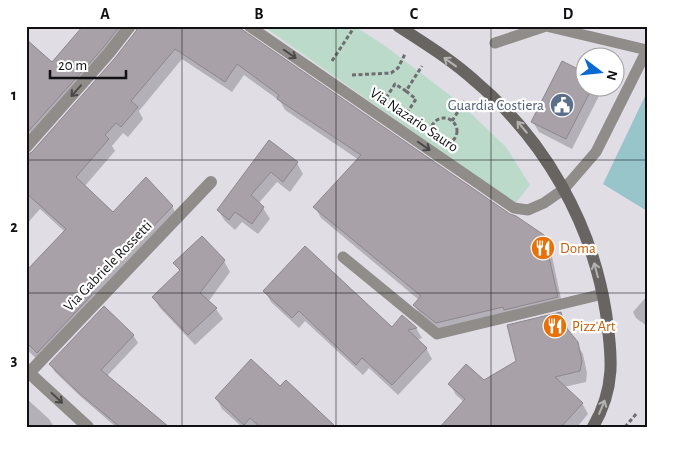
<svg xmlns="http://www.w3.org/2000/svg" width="673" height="453" viewBox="0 0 673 453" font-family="'Alegreya Sans',sans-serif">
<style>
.green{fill:#bcdaca}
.water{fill:#98c5c9}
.shadow{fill:#0003}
.building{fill:#a8a1a8;stroke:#8d878d}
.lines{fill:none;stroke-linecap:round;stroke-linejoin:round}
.path{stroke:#6f6d72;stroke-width:3;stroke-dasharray:4 2.5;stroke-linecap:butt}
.lane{stroke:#8f8c89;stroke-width:11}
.street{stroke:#8f8c89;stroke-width:12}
.secondary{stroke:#686461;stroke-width:12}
.oneway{stroke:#4a4848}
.oneway2{stroke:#b4b2b0}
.grid{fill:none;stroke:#111013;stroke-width:1;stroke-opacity:0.55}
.labels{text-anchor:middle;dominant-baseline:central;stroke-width:4.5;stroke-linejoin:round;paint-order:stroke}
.service-label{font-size:15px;fill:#4e5e75;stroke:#fff;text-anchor:end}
.street-label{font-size:15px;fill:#111013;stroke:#fff}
.food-label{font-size:15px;fill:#c56008;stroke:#fff;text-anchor:start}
.neatline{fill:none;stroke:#111013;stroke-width:2}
.grid-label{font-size:16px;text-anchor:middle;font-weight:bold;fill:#111013}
</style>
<rect width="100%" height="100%" fill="#e1dde5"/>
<polygon class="green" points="263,26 354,26 384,45 459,102 506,147 530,185 515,204"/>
<polygon class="water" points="647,92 647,211 603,184"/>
<g class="shadow">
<polygon points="85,26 233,26 509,215 543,236 550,247 563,308 443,334 421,316 414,305 419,300 321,218 315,207 359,160 285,110 280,101 244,75 232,92 182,59 139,111 143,119 128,137 123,133 112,146 115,151 84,187 113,214 172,206 178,218 40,362 26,349 26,272 65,232 40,209 26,225 26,156 28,156 116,59 138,28 130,32 26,153 26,40 53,64"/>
<polygon points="586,88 601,88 602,90 572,149 539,132 533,122"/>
<polygon points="269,142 297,163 303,174 290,192 277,182 258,204 263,208 270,219 258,234 242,222 235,230 225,221 218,210"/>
<polygon points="224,261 230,272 208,302 216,309 223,319 195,345 160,308 153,297 180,272 175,263"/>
<polygon points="265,291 392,328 403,317 416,328 422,338 417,340 426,348 432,359 398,395 369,368 363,375 305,321 299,328 271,302"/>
<polygon points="647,296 647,326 636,318 633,312"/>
<polygon points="560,313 567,324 569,333 583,354 587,373 586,382 564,387 582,403 588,414 577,427 441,427 464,402 456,395 450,384 483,382 517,361"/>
<polygon points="133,335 138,343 107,376 168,427 116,427 80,396 55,372 50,364"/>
<polygon points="280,388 334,427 242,427 222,409 216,398"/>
<polygon points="26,398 49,419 54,427 26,427"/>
</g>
<g class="building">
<polygon points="83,26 120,26 103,48 26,134 26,39 52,62"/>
<polygon points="138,26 237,26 510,214 516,216 544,235 558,297 504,310 503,307 436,323 413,305 421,296 313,207 361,155 277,99 279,95 237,64 225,82 175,49 131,101 138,107 121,127 116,123 105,135 109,139 76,177 113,212 146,177 173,206 90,292 92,295 37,353 26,342 26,271 66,229 26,193 26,155 32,152 115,58 136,31"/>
<polygon points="562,61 586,73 586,88 592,88 566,139 531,122"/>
<polygon points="269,140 298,162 283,182 271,172 251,195 264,207 252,224 235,212 229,220 217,210"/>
<polygon points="202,236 225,260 200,293 217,308 188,335 152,297 180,270 173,263"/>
<polygon points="305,246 392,327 402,315 417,328 408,330 427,348 392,385 362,358 356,365 299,311 292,318 263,291"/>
<polygon points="104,306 134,335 101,370 169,427 120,427 79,393 49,364"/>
<polygon points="561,312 564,325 578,342 582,361 580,371 555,377 583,403 561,427 440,427 465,399 448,384 466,364 484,380 516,361 507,325"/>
<polygon points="251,359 280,386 286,380 336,427 260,427 250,418 244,425 215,398"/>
</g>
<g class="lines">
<g class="path">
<polyline points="332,61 355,26"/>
<polyline points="352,75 391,73 398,68 405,54"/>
<polyline points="406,91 416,99 407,113"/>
<polyline points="386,98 395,84 406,91 422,66"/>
<circle cx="444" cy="131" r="13"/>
<polyline points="452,121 466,99"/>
<polyline points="625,427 637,413"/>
</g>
<g class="lane">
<polyline points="249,26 514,208 528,210 544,203 564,189 596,152 647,50"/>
<polyline points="495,43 546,26 647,50"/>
<polyline points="343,257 437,334 603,294"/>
</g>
<g class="street">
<polyline points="26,147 109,53 130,26"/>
<polyline points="26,370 88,427"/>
<polyline points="29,373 211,182"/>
</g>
<path class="secondary" d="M398,26C424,43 452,60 475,81C545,140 592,223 606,313C612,357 616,387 593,427"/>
</g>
<defs><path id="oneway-shaft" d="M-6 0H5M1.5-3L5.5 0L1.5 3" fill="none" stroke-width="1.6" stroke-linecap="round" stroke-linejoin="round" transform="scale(1.25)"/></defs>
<g class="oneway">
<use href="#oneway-shaft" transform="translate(290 54) rotate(35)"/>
<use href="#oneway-shaft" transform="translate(76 91) rotate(132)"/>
<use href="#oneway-shaft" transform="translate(424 146) rotate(35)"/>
<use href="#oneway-shaft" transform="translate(57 398) rotate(43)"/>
</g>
<g class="oneway2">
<use href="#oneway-shaft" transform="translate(450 62) rotate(-144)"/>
<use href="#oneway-shaft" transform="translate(522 127) rotate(-130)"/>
<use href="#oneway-shaft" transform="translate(596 270) rotate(-105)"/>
<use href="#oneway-shaft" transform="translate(602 407) rotate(-67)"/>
</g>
<path class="grid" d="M182,26V427M336,26V427M491,26V427M26,160H647M26,293H647"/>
<defs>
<g id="civic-disc" transform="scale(1.25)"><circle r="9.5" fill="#5c6f8a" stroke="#fff"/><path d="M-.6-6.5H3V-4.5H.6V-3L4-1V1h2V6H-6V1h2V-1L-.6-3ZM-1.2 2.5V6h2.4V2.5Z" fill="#fff"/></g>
<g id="restaurant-disc" transform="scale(1.25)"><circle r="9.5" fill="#e8710a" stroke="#fff"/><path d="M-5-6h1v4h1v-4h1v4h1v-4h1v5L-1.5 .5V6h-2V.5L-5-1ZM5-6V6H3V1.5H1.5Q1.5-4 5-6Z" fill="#fff"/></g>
</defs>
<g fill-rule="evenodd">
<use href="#civic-disc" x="562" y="105"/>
<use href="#restaurant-disc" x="543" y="248"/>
<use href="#restaurant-disc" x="555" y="326"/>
</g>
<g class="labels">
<g class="service-label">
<text x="544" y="105">Guardia Costiera</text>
</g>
<g class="street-label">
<text transform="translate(414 120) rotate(34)">Via Nazario Sauro</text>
<text transform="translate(108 266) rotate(-46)">Via Gabriele Rossetti</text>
</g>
<g class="food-label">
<text x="560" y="248">Doma</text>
<text x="572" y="326">Pizz'Art</text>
</g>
</g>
<rect width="673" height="453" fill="none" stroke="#ffffff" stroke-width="55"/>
<g transform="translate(600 72) rotate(106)"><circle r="24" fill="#ffffff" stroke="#a09fa1"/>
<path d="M0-4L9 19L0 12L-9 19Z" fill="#0b69d2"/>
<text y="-8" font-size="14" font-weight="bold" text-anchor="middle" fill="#111013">N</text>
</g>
<path d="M50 70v8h76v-8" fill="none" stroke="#111013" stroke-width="2.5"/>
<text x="58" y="70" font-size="15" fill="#111013" stroke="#ffffff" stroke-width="4" paint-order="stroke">20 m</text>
<rect x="28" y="28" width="618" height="398" class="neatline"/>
<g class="grid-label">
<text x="105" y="19">A</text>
<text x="259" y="19">B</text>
<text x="414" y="19">C</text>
<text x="568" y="19">D</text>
<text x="14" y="100">1</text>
<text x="14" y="232">2</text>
<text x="14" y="365">3</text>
</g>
</svg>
